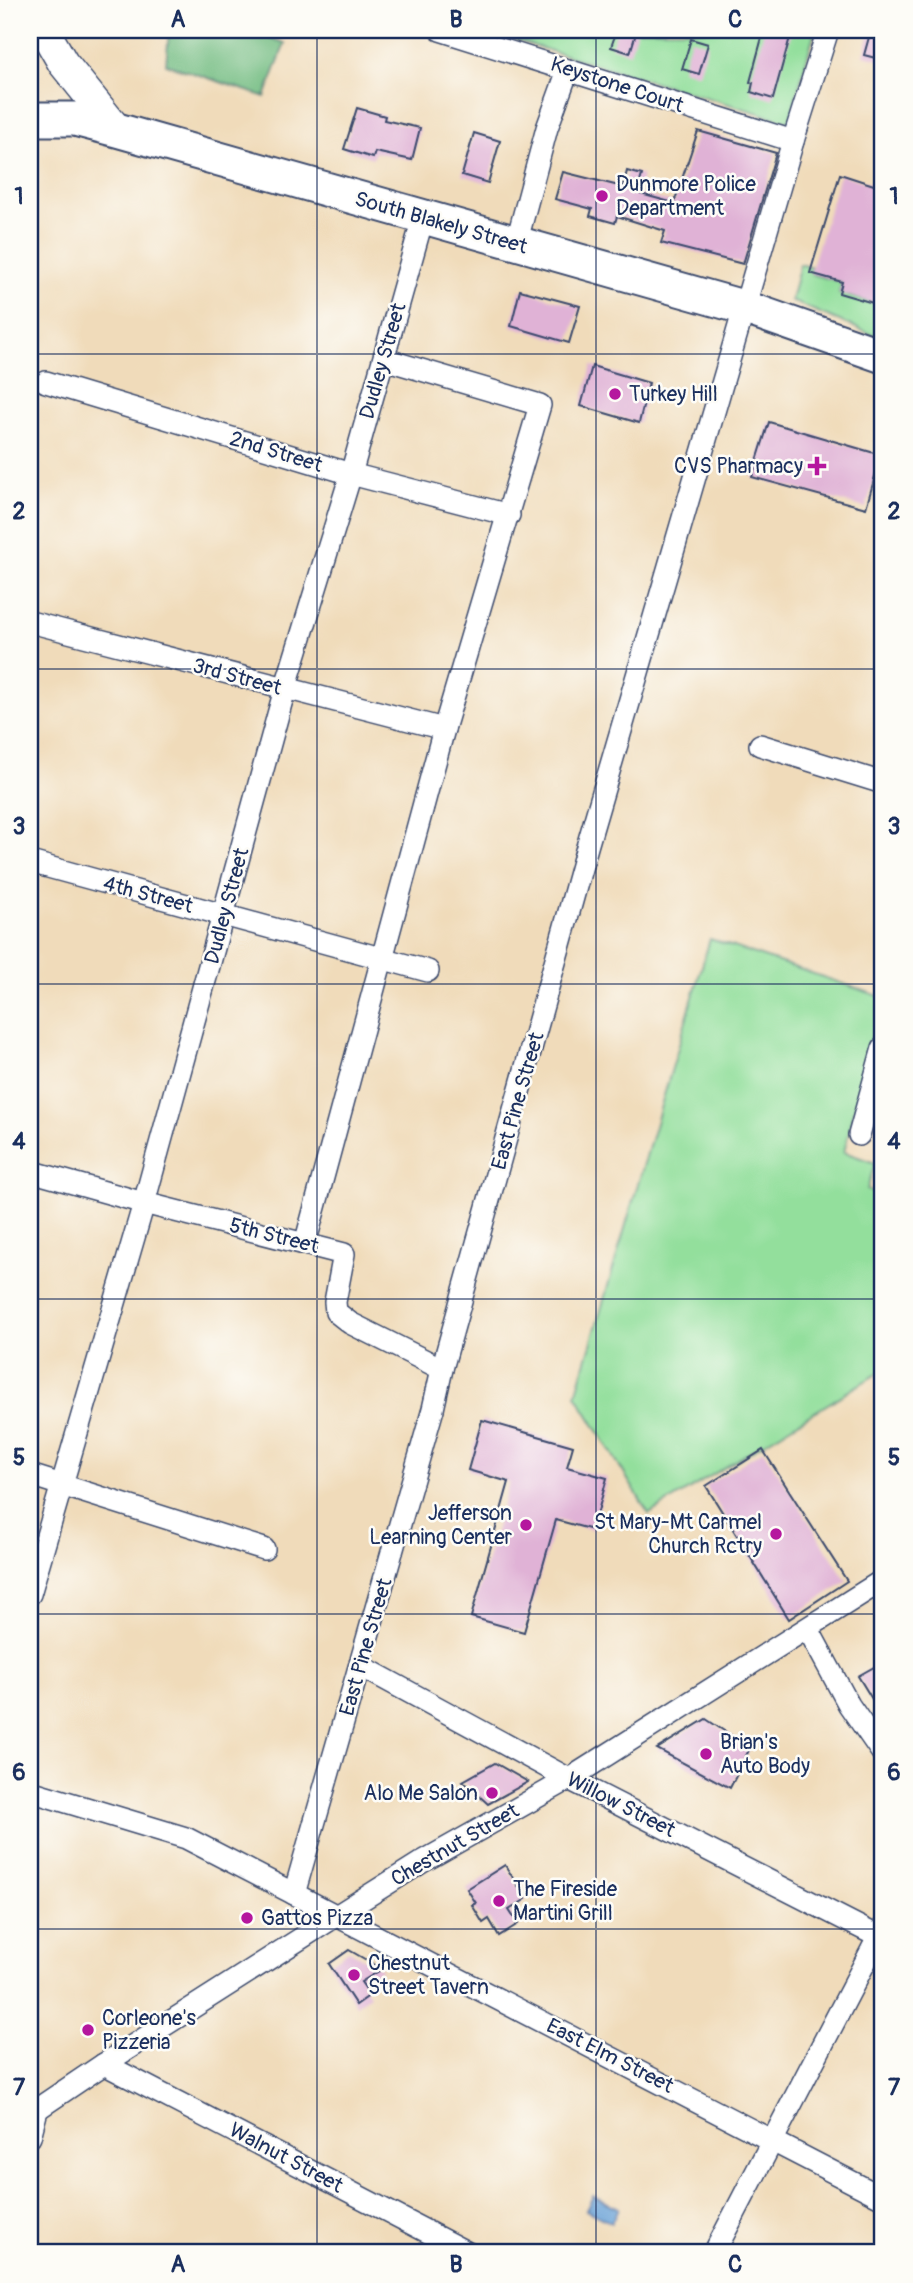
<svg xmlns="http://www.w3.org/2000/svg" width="913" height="2283" viewBox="0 0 913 2283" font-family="Pangolin,sans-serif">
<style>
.green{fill:#93df9c;stroke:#57877d;stroke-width:2}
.forest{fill:#76be84;stroke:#487671;stroke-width:2}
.water{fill:#67a0d6;stroke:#41689a;stroke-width:2}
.building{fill:#e0b2d6}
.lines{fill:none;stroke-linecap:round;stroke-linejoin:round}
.street-casing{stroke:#3b496c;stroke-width:24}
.secondary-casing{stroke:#3b496c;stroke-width:33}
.primary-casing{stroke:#3b496c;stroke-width:37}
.street{stroke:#fff;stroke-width:21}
.secondary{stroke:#fff;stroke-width:30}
.primary{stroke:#fff;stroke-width:33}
.grid{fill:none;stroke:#1b2f5e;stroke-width:2;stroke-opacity:0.55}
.poi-dot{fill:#b5179e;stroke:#fdfcf7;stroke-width:2.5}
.labels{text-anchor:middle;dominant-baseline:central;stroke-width:5;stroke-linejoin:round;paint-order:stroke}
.street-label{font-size:21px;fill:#1b2f5e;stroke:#fdfcf7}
.poi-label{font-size:21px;fill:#1b2f5e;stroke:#fdfcf7;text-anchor:start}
.neatline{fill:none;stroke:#1b2f5e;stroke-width:2.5}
.grid-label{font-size:23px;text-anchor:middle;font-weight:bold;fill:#1b2f5e}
</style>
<rect width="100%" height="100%" fill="#fdfcf7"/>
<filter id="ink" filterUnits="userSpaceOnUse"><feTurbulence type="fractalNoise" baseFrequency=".0143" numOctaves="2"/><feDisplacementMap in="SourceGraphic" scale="14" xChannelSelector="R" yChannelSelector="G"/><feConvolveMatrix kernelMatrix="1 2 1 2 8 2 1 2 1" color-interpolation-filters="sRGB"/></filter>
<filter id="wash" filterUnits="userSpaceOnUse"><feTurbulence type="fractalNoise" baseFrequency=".00686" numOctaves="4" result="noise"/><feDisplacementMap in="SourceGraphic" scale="28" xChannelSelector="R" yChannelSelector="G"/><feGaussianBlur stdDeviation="1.57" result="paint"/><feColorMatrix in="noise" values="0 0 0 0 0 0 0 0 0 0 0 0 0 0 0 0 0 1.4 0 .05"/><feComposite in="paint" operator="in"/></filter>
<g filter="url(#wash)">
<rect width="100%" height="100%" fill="#f0dbba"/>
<g class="green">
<polygon points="481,30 815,30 789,122"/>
<polygon points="800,264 812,268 811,274 842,282 839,293 883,306 883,339 791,301"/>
<polygon points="710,939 882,997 844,1152 875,1163 867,1190 883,1196 883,1370 649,1514 576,1395"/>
</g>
<polygon class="forest" points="169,30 246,30 285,43 265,97 166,64"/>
<polygon class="water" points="593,2196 618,2208 611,2223 586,2210"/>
<g id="blocks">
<g class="building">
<polygon points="617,30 637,30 630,53 611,47"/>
<polygon points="764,30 792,30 773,99 751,92 753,83 750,82"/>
<polygon points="871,30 883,30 883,60 864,55"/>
<polygon points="691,39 708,44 699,74 682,69"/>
<polygon points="357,108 385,116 384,120 420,128 412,160 375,152 373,158 344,149"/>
<polygon points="698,131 776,153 743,264 661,243 665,231 617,216 615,223 590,216 592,209 555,199 563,172 623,187 627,171 642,175 637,193 674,203"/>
<polygon points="474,133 500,141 488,183 462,175"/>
<polygon points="840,174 883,188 883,306 839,293 842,282 810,273"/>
<polygon points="520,290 580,306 569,343 511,326"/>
<polygon points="592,366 649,383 639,423 581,406"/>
<polygon points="769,422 881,455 866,508 752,477"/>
<polygon points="482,1420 573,1446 567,1467 607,1478 593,1530 556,1520 524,1632 471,1617 509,1482 468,1470"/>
<polygon points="763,1450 847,1581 789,1619 706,1486"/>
<polygon points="883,1662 883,1717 858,1676"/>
<polygon points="706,1719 750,1748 730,1788 657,1749"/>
<polygon points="495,1763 528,1782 488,1804 463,1781"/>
<polygon points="505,1865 526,1899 509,1910 518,1924 499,1936 489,1919 483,1923 472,1905 476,1903 467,1889"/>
<polygon points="349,1950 382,1969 361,1982 370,1995 356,2005 329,1964"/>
</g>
</g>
</g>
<g filter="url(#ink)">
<use href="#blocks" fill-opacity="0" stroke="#3b496c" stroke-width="2"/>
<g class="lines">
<g class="street-casing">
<g id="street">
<polyline points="440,30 793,141"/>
<polyline points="516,244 547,128 568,70"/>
<polyline points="46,382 351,474 509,515"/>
<polyline points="30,622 444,729"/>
<polyline points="760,745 883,783"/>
<polyline points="30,862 428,971"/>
<polyline points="859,1135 883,1048"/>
<polyline points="30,1171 144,1203 344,1254 335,1302 336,1312 350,1323 442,1369"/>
<polyline points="305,1244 444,729 540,405 384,359"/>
<polyline points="30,1475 264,1549"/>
<polyline points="30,1594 144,1203 285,689 351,474 423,218"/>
<polyline points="808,1629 849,1705 883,1754"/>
<polyline points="361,1666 569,1779 883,1939"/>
<polyline points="30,1791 186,1838 883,2198"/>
<polyline points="294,1894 433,1409 442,1369 587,847 793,141 828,30"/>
<polyline points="104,2064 468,2253"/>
<polyline points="30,2114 104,2064 336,1916 422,1862 569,1779 883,1580"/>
<polyline points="30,2137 37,2110"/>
<polyline points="714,2253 883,1928"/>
</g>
</g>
<g class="secondary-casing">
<polyline id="secondary" points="44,30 63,63 117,130"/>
</g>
<g class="primary-casing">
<polyline id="primary" points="30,119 75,119 117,130 746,308 883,356"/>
</g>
<use href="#street" class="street"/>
<use href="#secondary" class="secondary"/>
<use href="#primary" class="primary"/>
</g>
</g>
<path class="grid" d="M317,30V2253M596,30V2253M30,354H883M30,669H883M30,984H883M30,1299H883M30,1614H883M30,1929H883"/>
<g class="poi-dot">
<circle cx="602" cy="196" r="7"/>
<circle cx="615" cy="394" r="7"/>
<path d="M813.5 455.5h7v7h7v7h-7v7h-7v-7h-7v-7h7z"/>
<circle cx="526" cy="1525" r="7"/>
<circle cx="776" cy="1534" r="7"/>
<circle cx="706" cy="1754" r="7"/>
<circle cx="492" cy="1793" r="7"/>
<circle cx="499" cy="1901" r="7"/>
<circle cx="247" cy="1918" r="7"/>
<circle cx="354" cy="1975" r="7"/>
<circle cx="88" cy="2030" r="7"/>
</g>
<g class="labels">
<g class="street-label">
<text transform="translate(617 85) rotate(18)">Keystone Court</text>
<text transform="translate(441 223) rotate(16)">South Blakely Street</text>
<text transform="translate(383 361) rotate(-74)">Dudley Street</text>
<text transform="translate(276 452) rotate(17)">2nd Street</text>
<text transform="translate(237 677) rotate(15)">3rd Street</text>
<text transform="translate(148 895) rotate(15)">4th Street</text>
<text transform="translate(227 906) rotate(-75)">Dudley Street</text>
<text transform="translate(518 1101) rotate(-74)">East Pine Street</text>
<text transform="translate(274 1236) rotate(14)">5th Street</text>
<text transform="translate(366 1647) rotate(-74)">East Pine Street</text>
<text transform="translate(621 1805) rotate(27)">Willow Street</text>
<text transform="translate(455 1845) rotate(-30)">Chestnut Street</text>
<text transform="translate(610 2056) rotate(27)">East Elm Street</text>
<text transform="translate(286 2158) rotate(28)">Walnut Street</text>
</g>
<g class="poi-label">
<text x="616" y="184">Dunmore Police<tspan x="616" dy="24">Department</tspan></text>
<text x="629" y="394">Turkey Hill</text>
<text x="803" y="466" text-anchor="end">CVS Pharmacy</text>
<text x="512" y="1513" text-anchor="end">Jefferson<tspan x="512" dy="24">Learning Center</tspan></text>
<text x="762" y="1522" text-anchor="end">St Mary-Mt Carmel<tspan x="762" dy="24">Church Rctry</tspan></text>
<text x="720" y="1742">Brian's<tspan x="720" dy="24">Auto Body</tspan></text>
<text x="478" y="1793" text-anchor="end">Alo Me Salon</text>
<text x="513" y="1889">The Fireside<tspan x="513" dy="24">Martini Grill</tspan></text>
<text x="261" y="1918">Gattos Pizza</text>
<text x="368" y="1963">Chestnut<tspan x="368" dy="24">Street Tavern</tspan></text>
<text x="102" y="2018">Corleone's<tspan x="102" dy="24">Pizzeria</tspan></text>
</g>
</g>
<rect width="913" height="2283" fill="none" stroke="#fdfcf7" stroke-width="77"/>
<rect x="38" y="38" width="836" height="2206" class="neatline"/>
<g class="grid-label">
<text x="178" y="27">A</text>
<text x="456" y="27">B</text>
<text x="735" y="27">C</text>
<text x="19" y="204">1</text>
<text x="894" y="204">1</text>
<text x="19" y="519">2</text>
<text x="894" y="519">2</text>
<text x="19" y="834">3</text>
<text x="894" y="834">3</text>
<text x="19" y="1149">4</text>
<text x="894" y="1149">4</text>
<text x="19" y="1465">5</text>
<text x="894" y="1465">5</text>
<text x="19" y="1780">6</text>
<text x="894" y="1780">6</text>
<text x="19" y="2095">7</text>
<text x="894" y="2095">7</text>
<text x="178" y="2272">A</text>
<text x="456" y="2272">B</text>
<text x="735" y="2272">C</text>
</g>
</svg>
